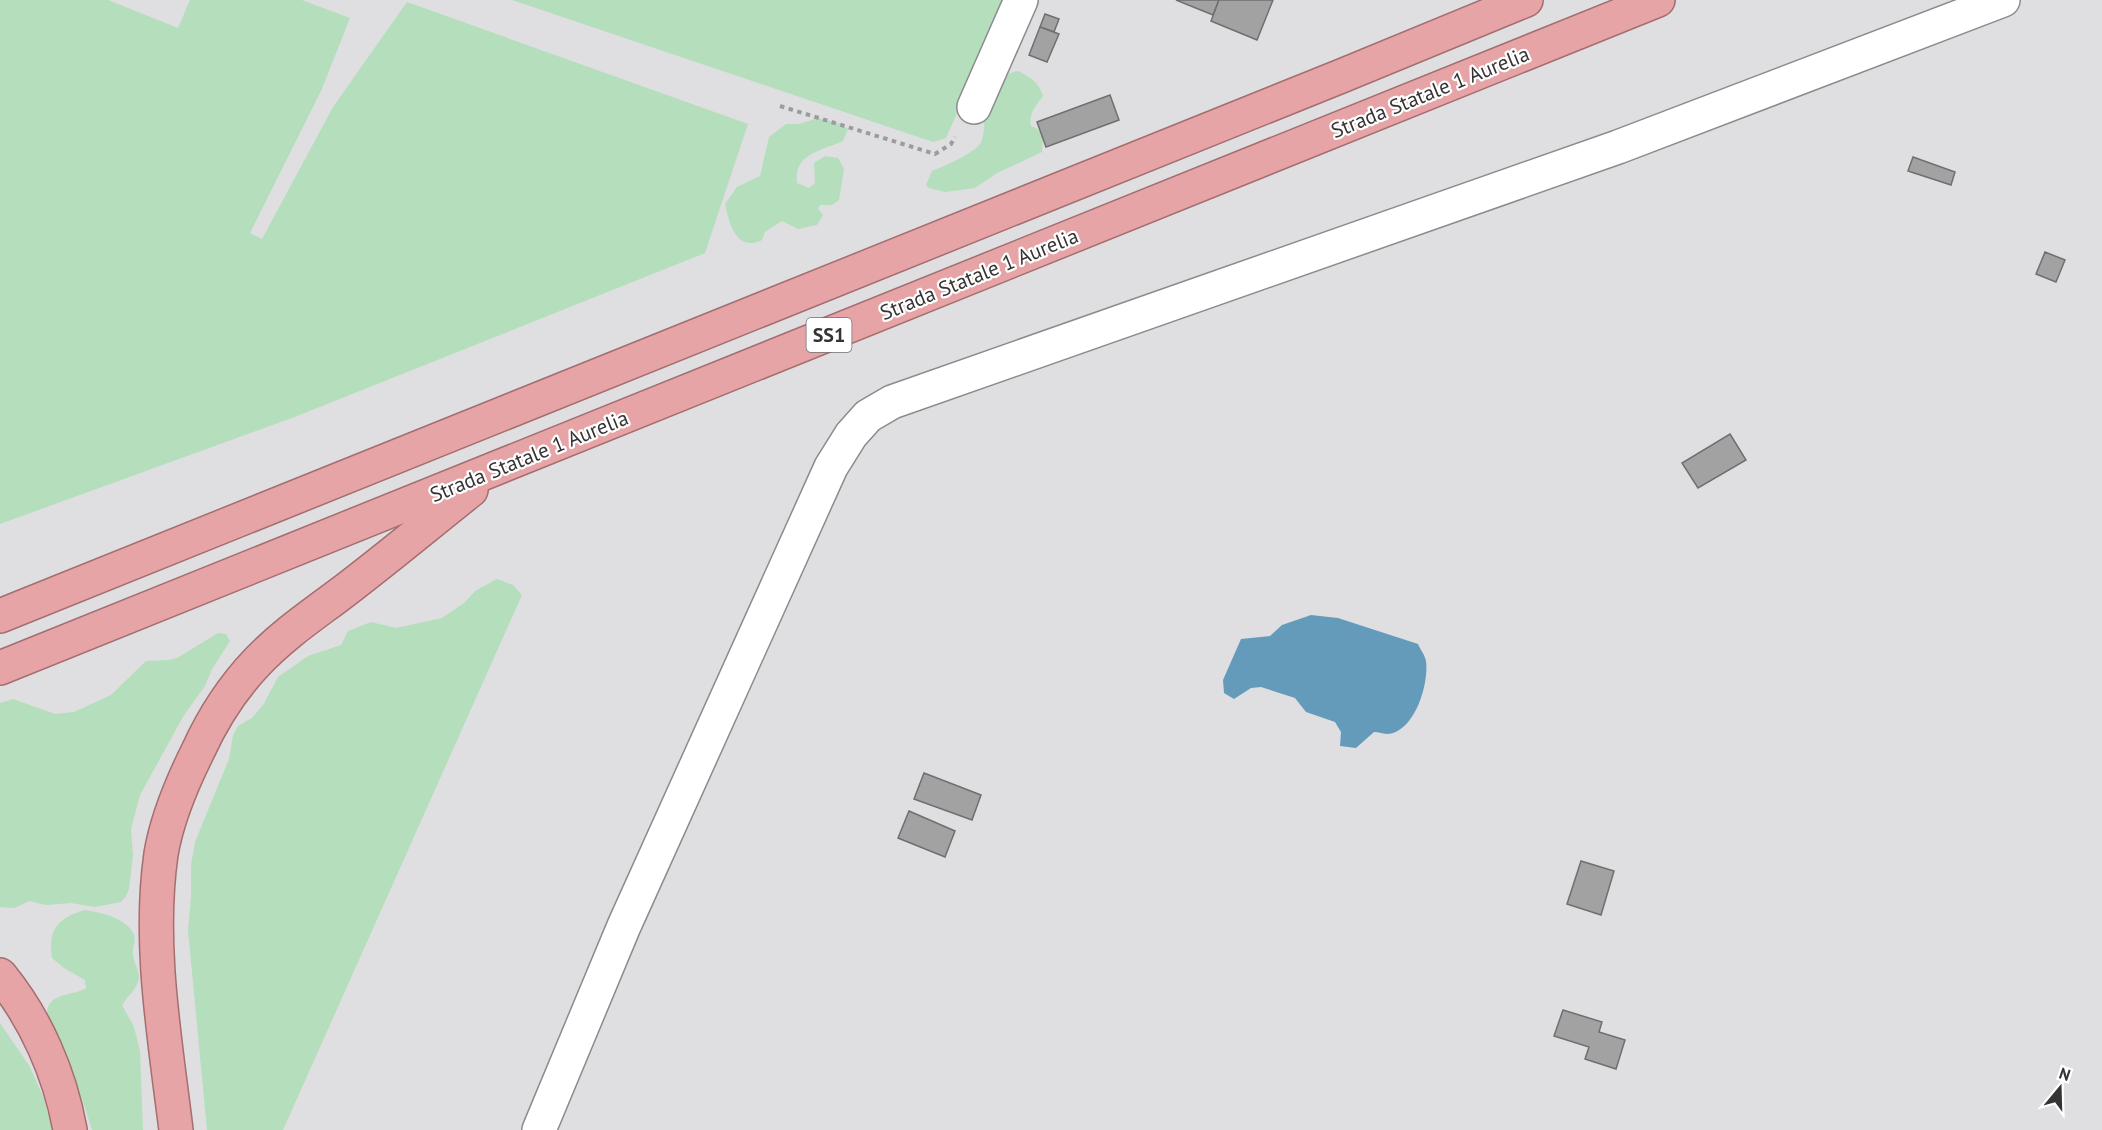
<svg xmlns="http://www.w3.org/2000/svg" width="2102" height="1130" viewBox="0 0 2102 1130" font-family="'PT Sans',sans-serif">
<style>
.green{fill:#b4debc}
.water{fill:#659bba}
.building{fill:#a3a2a3;stroke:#706e70;stroke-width:1.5}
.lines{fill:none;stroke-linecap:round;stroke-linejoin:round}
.minor-casing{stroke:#8b8b8d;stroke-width:36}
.trunk-casing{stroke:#a46e70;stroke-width:36}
.path{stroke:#9c9c9e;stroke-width:4;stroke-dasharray:4.5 4.5;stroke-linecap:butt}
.minor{stroke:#fff;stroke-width:33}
.trunk{stroke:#e6a4a6;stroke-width:33}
.labels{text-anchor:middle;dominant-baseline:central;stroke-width:4.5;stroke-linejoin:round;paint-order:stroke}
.shield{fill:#fff;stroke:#717172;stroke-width:1.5}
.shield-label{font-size:20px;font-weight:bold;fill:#343435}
.street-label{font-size:21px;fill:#343435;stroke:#fff}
</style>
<rect width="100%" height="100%" fill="#dfdfe1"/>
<g class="green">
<polygon points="0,0 108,0 178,28 190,0 302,0 350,18 321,91 250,233 262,239 333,107 407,2 748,124 705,253 292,418 0,524"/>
<polygon points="512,0 1007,0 946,138 933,142"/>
<path d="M1018,71C1030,77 1039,82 1043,96C1036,105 1028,115 1031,126C1045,131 1043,139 1042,152L997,173L975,188L945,192L929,188L926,185L932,171C943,167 974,153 980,144C986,133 983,124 985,112C988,95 1000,73 1018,71Z"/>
<path d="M818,118L841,124L848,129L843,141C821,151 793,154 797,183L809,188L815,183L814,163L825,156L838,158L844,169L839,200L832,205H820L818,209L823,215L817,225L798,229L782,221L765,232L762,240C736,253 729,222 725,204L737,187L760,176L769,137L786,124H799Z"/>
<polygon points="497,579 513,585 522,595 283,1130 207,1130 188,930 191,897 191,865 195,842 229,759 233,735 238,726 252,718 263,705 278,677 308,656 341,645 348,631 371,622 396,628 442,618 464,603 475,591"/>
<polygon points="218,633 226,634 230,641 212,669 205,686 184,715 140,795 131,829 133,855 129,889 126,896 121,902 95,907 71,903 46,905 29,901 15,908 0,907 0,703 13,699 55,714 74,712 111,695 146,661 169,660 177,658"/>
<path d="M85,910C100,912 129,919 134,935C136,942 132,947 133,954C133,961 139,970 139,977C138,989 127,996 122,1005L134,1027L140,1051L143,1130H92C88,1118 85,1106 80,1095C78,1089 73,1085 69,1079C61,1065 40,1020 49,1005C56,993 75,995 86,988L85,980L64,968L52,958C48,930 57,918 85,910Z"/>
<polygon points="0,1023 30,1067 44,1099 52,1130 0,1130"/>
</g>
<path class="water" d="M1311,615L1338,618L1418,644C1420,649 1425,655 1426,661C1429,684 1415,731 1388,734C1384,734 1378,732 1374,732L1356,748L1340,746L1341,732L1335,722L1306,712L1295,698L1261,687L1251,688L1234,699L1224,693L1223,680L1241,639L1270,636L1282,625Z"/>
<g class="building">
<polygon points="1176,0 1219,0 1213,15"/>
<polygon points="1219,0 1273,0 1257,40 1211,21"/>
<polygon points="1045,14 1059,19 1054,32 1040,27"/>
<polygon points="1040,27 1059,34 1047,62 1029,55"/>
<polygon points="1110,95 1119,120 1046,147 1037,122"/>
<polygon points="1913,157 1955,172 1951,185 1908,171"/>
<polygon points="2045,252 2065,260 2056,282 2036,274"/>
<polygon points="1730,434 1746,460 1698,488 1682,463"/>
<polygon points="924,773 981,795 972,820 914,799"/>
<polygon points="909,811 955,831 945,857 898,838"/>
<polygon points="1581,861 1614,871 1601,915 1567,904"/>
<polygon points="1563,1010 1602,1022 1599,1032 1625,1040 1616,1069 1585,1059 1589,1047 1554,1036"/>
</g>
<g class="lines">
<g class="minor-casing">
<g id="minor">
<polyline points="974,107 1021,0"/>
<polyline points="539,1130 624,926 831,467 851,435 868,416 892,402 1618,147 2003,0"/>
</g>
</g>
<g class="trunk-casing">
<g id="trunk">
<polyline points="0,616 1339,77 1526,0"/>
<polyline points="0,668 1658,0"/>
<path d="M0,975C36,1019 60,1074 70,1130"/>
<path d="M176,1130C165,1039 148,945 161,854C167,818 182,783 198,751C213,718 233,687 258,661C283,635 311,616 339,595C384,561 427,525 471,490"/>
</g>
</g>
<polyline class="path" points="780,106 935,154 951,144 955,137"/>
<use href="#minor" class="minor"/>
<use href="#trunk" class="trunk"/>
</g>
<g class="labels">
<rect class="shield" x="806.5" y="318" width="45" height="34" rx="4.5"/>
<g class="shield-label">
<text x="829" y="335">SS1</text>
</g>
<g class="street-label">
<text transform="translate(1430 92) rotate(-22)">Strada Statale 1 Aurelia</text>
<text transform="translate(979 274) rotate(-22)">Strada Statale 1 Aurelia</text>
<text transform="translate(529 456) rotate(-22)">Strada Statale 1 Aurelia</text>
</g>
</g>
<g transform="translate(2060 1088) rotate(19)" stroke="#ffffff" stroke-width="4.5" paint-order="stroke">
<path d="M0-4.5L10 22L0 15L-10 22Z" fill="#343435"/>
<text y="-9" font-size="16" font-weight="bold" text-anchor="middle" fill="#343435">N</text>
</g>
</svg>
